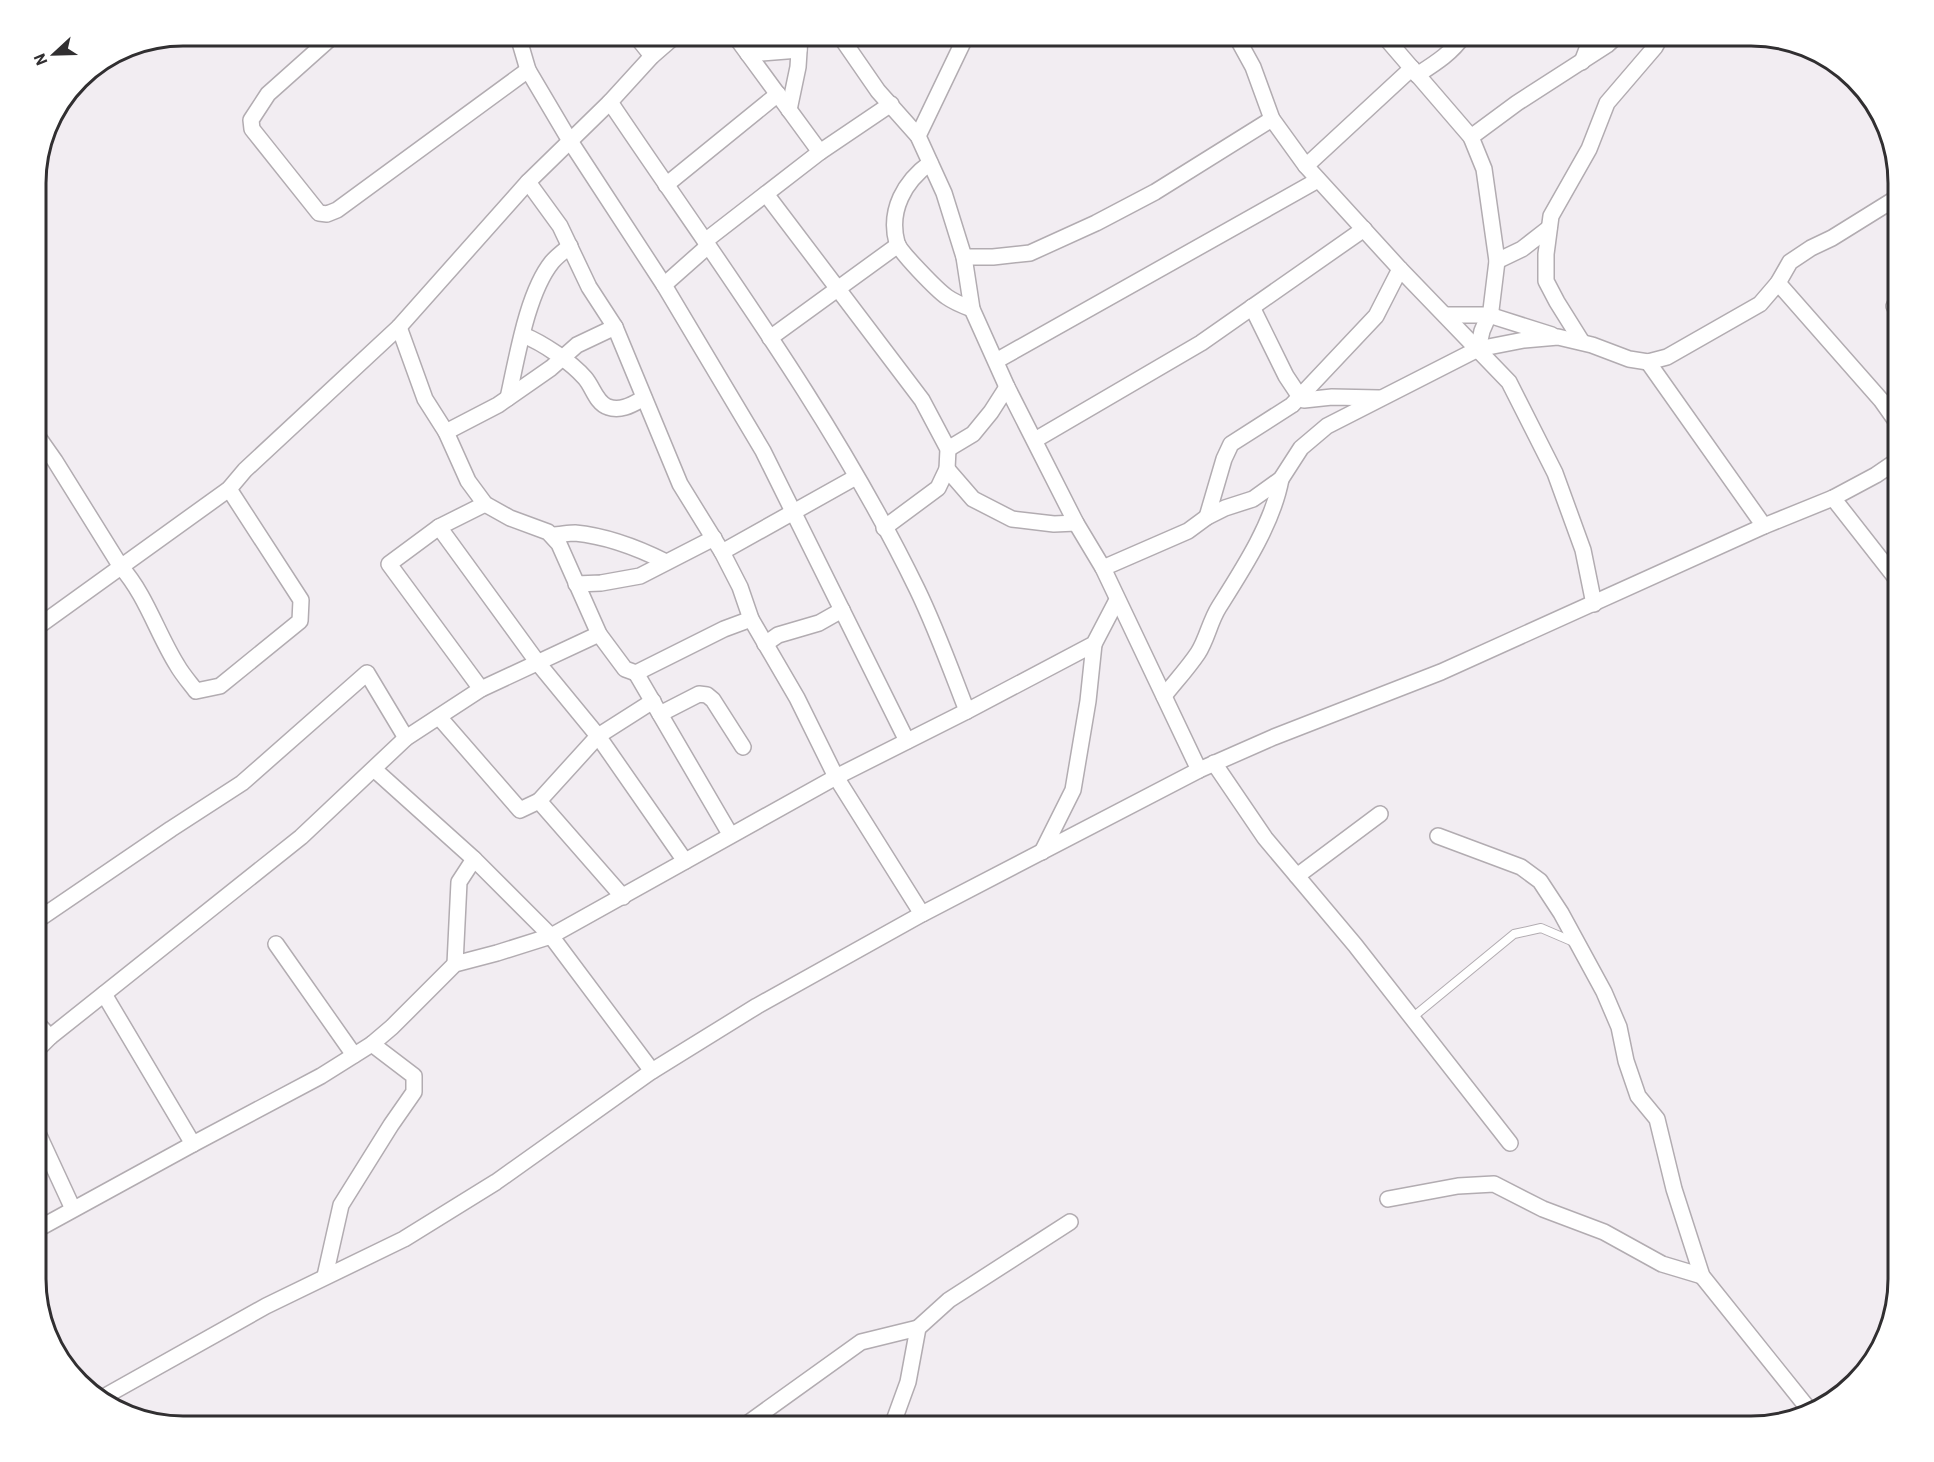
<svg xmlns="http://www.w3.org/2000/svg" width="1934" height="1462" viewBox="0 0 1934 1462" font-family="Barlow,sans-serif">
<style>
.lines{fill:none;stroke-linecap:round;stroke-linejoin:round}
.service-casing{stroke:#b2acb1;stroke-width:10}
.minor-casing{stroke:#b2acb1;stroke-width:18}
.service{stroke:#fff;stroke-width:8}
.minor{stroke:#fff;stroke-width:15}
.rim{fill:none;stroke:#312f31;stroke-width:3}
</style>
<rect width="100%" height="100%" fill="#f2edf2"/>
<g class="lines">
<g class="service-casing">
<polyline id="service" points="1413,1017 1514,934 1541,928 1576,943"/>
</g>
<g class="minor-casing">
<g id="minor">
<polyline points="333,36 268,94 251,120 252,129 319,213 327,214 337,210 528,70"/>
<polyline points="518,36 528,70 570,141 664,285 763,451 907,741"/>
<polyline points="636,36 652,56"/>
<polyline points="735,36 820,152"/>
<polyline points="840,36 878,91 918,136 944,193 964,257 972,309 1007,387 1076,523 1103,568 1199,770"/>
<polyline points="1236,36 1253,67 1272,119 1306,166 1400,269 1509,382 1555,473 1583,550 1594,604"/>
<polyline points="1384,36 1471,137"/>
<polyline points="748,54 799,50"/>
<polyline points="1582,62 1592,36"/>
<path d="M1417,75C1434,64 1452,53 1463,36"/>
<path d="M610,102C717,261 833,416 917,589C936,628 951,670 967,711"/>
<polyline points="789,110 798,67 800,36"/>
<polyline points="918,136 966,36"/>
<path d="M930,163C905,181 888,210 897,243C900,252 937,290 947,297C954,302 964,306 972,309"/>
<polyline points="1306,166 1412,68"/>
<polyline points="528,182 560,226 589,287 615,327 680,484 722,552 740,587 751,619 797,698 836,777 922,914"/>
<polyline points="666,185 778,94"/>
<polyline points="766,194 922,400 948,449 947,469 938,488 884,528"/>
<polyline points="705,241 820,152 891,104"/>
<polyline points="964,257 993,257 1030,253 1096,223 1155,192 1272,119"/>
<polyline points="1497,261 1522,249 1549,228"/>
<polyline points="1778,283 1881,400 1898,424"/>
<polyline points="664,285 708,246"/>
<polyline points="1894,306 1898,303"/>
<polyline points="1252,307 1286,376 1300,397 1304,400 1332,397 1379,398"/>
<polyline points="1445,315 1489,315 1552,335"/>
<polyline points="399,327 425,399 446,432 468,481 485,504 510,518 548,532 559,544 599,634 625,669 636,673 724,629 751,619"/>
<path d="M523,335C543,343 571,362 585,378C593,387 596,403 608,407C621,412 633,404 644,398"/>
<polyline points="770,338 898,245"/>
<polyline points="1582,342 1557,302 1546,281 1546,254 1551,216 1589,149 1607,103 1655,47 1661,36"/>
<polyline points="1478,349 1524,340 1558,337 1592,345 1629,359 1648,362 1667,357 1760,304 1778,283 1790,262 1811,248 1832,238 1898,197"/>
<polyline points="996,361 1318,180"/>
<polyline points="1648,362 1764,526"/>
<path d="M508,398C517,358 527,293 552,262C557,256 564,251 570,246"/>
<polyline points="446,432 498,405 551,368 577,345 615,327"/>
<path d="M36,434L55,461L121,567C146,595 157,633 177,665C182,674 190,683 196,691L220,686L300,621L301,600L229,489"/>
<polyline points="1035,440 1201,343 1364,229"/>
<polyline points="948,449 973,434 991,412 1007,387"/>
<polyline points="947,469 973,499 1012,519 1054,524 1076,523"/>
<polyline points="1833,498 1898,581"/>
<polyline points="485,504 439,527 538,663 598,736 539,801 623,897"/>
<polyline points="1207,517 1224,459 1231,444 1292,405 1376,316 1400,269"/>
<polyline points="439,527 389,564 481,689"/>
<path d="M552,535C559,535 568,533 575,533C607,536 638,548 666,562"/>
<polyline points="722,552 856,477"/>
<polyline points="1103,568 1188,531 1207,517 1225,508 1253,499 1281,479 1301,448 1327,426 1478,349 1482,331 1491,310 1497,261 1484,169 1471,137 1517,103 1607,45 1617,36"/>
<polyline points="576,584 601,583 640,576 714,538"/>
<polyline points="36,628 229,489 245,470 399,327 528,182 610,102 652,56 675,36"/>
<polyline points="765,644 778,635 819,623 842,610"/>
<polyline points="636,673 730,834"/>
<path d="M1164,696C1175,682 1188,668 1198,653C1207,639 1210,621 1219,607C1243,569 1273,523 1281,479"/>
<polyline points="653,701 598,736 685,861"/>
<polyline points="660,714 699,694 707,695 713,700 743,747"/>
<polyline points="439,717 520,810 539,801"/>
<polyline points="1214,763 1265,838 1355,945 1510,1143"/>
<polyline points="375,770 474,859 551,936 652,1071"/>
<polyline points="1438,836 1521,867 1540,881 1561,913 1604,992 1619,1027 1626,1061 1638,1096 1657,1119 1674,1189 1702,1276 1811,1412"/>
<polyline points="1042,852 1073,790 1088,701 1094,644"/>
<polyline points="1297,876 1380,814"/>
<polyline points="36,921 171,829 242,783 367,673 406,738"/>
<polyline points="276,944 354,1055"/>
<polyline points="455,964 459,882 474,859"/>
<polyline points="104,994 193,1144"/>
<polyline points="36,1022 50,1037"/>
<polyline points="36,1051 50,1037 301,837 406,738 481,689 599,634"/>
<polyline points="36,1129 73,1209"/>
<polyline points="1388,1199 1458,1186 1494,1184 1543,1209 1604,1232 1662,1264 1702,1276"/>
<polyline points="36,1230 193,1144 321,1076 372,1044 392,1027 455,964 497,953 551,936 836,777 967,711 1094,644 1117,600"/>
<polyline points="325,1276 341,1205 391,1125 414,1092 414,1076 372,1044"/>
<polyline points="100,1399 266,1306 404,1239 496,1182 652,1071 757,1006 922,914 1199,770 1274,737 1441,672 1764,526 1833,498 1876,475 1898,460"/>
<polyline points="744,1426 861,1342 918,1328"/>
<polyline points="892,1426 908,1382 918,1328 949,1300 1070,1222"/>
</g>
</g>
<use href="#service" class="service"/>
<use href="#minor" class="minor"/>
</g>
<path d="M0 0H1934V1462H0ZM183 46H1751A137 137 0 0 1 1888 183V1279A137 137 0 0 1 1751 1416H183A137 137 0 0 1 46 1279V183A137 137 0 0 1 183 46Z" fill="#fff" fill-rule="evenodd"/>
<path class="rim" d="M183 46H1751A137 137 0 0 1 1888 183V1279A137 137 0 0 1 1751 1416H183A137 137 0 0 1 46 1279V183A137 137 0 0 1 183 46Z"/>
<g transform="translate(54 54) rotate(248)" stroke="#ffffff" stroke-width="4.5" paint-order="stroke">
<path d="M0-4.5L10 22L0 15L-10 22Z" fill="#312f31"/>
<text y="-9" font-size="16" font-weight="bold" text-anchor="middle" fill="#312f31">N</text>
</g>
</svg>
